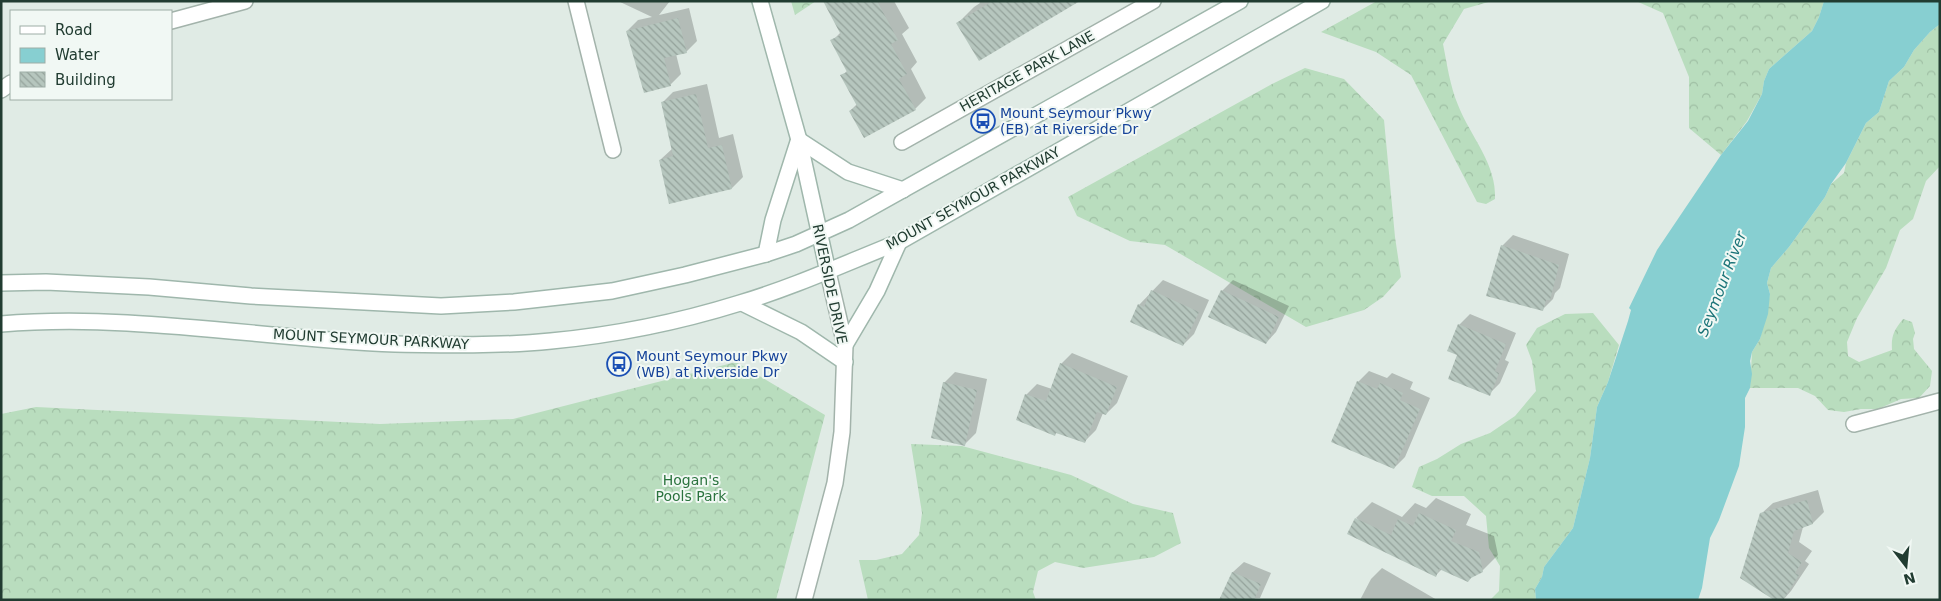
<svg xmlns="http://www.w3.org/2000/svg" width="1941" height="601" viewBox="0 0 1941 601" font-family="'DejaVu Sans',sans-serif">
<style>
.forest{fill:url(#forest-crowns)}
.water{fill:#87cfd1}
.shadow{fill:#0003}
.building{fill:url(#building-back-hatch)}
.lines{fill:none;stroke-linecap:round;stroke-linejoin:round}
.street-casing{stroke:#a3b3ab;stroke-width:18}
.secondary-casing{stroke:#9fb7ac;stroke-width:18}
.street{stroke:#fff;stroke-width:15}
.secondary{stroke:#fff;stroke-width:15}
.labels{text-anchor:middle;dominant-baseline:central;stroke-width:4;stroke-linejoin:round;paint-order:stroke}
.street-label{font-size:14px;fill:#213c31;stroke:#f1f8f4}
.transit-label{font-size:14px;fill:#164399;stroke:#f1f8f4;text-anchor:start}
.park-label{font-size:14px;fill:#2b733e;stroke:#f1f8f4}
.water-label{font-size:15px;font-style:italic;fill:#1b7478;stroke:#f1f8f4}
</style>
<defs>
<pattern id="forest-crowns" width="20" height="18" patternUnits="userSpaceOnUse" patternTransform="scale(1.25)"><rect width="20" height="18" fill="#b9ddbe"/><path d="M2 6a3 3 0 1 1 6 0M12 15a3 3 0 1 1 6 0" fill="none" stroke="#9fbfa4"/></pattern>
<pattern id="building-back-hatch" width="6" height="6" patternUnits="userSpaceOnUse" patternTransform="scale(1.25)"><rect width="6" height="6" fill="#b6c6be"/><path d="M-1 5l2 2M0 0l6 6M5-1l2 2" fill="none" stroke="#94a29b"/></pattern>
</defs>
<rect width="100%" height="100%" fill="#e0ebe5"/>
<g class="forest">
<polygon points="791,1 816,1 795,15"/>
<path d="M1377,1H1492L1464,9L1443,44C1447,64 1450,86 1458,105C1470,136 1497,164 1495,199L1486,204L1477,202L1411,75L1376,52L1321,32Z"/>
<polygon points="1636,1 1824,1 1819,17 1812,31 1769,69 1764,81 1762,94 1747,121 1721,155 1689,128 1689,77 1663,13"/>
<path d="M1940,24V166L1926,181L1913,219L1900,230L1886,268L1857,318L1847,342L1848,356L1859,362L1892,350C1891,336 1894,330 1903,319L1912,322L1915,333L1913,339L1914,349L1932,371L1930,386L1919,398L1901,399L1878,409H1861L1844,412L1828,410L1815,396L1798,388H1750L1752,352L1760,339L1770,294L1767,283L1771,268L1789,247L1825,197L1831,184L1844,173L1846,163L1866,123L1879,112L1889,81L1904,67L1914,50L1930,32Z"/>
<polygon points="1305,68 1344,79 1384,120 1395,237 1401,277 1383,297 1364,310 1306,327 1165,245 1130,241 1077,216 1068,197 1272,84"/>
<polygon points="1593,313 1619,345 1608,382 1597,407 1590,458 1573,528 1544,567 1542,577 1535,589 1536,600 1490,600 1499,591 1500,566 1489,548 1486,516 1464,496 1432,496 1412,487 1419,467 1437,459 1461,444 1490,433 1515,416 1536,391 1532,361 1526,345 1537,328 1565,314"/>
<polygon points="736,362 825,415 776,600 1,600 1,414 36,407 380,424 513,419"/>
<polygon points="911,444 962,446 1071,475 1133,504 1173,513 1181,543 1154,557 1083,568 1055,562 1038,571 1033,592 1036,600 868,600 859,560 876,560 902,554 919,535 922,513"/>
</g>
<polygon class="water" points="1824,1 1940,1 1940,24 1930,32 1914,50 1904,67 1889,81 1879,112 1866,123 1846,163 1831,184 1825,197 1789,247 1771,268 1767,283 1770,294 1768,314 1760,339 1752,352 1750,361 1752,374 1750,388 1745,398 1745,427 1739,466 1719,520 1710,538 1702,588 1698,600 1536,600 1535,589 1542,577 1544,567 1573,528 1590,458 1597,407 1608,382 1628,321 1631,310 1629,308 1657,250 1721,155 1748,121 1762,94 1764,81 1769,69 1812,31 1819,17"/>
<g class="shadow">
<polygon points="618,1 670,1 659,15 689,8 697,41 686,52 676,54 681,74 670,85 627,31 638,20 652,17"/>
<polygon points="825,1 894,1 909,28 902,34 917,62 911,69 926,98 915,109 850,111 857,104 842,76 848,70 832,41 841,32"/>
<polygon points="979,1 1077,1 958,23 974,7 980,3"/>
<polygon points="707,84 719,138 733,134 743,177 732,188 670,202 660,160 672,149 662,103 673,92"/>
<polygon points="1513,235 1569,254 1560,288 1555,293 1553,299 1542,310 1502,246"/>
<polygon points="1163,280 1209,300 1194,334 1183,345 1139,305"/>
<polygon points="1233,280 1289,306 1276,332 1266,343 1222,291"/>
<polygon points="1470,314 1516,333 1505,360 1509,362 1500,383 1489,394 1459,354 1459,325"/>
<polygon points="1072,353 1128,376 1117,403 1106,414 1103,413 1096,430 1085,441 1026,395 1037,384 1052,389 1061,364"/>
<polygon points="1369,371 1387,378 1392,373 1413,382 1410,389 1430,398 1405,457 1394,468 1358,382"/>
<polygon points="955,372 987,379 976,433 965,444 944,383"/>
<polygon points="1818,490 1824,512 1813,523 1803,527 1799,542 1812,551 1805,561 1809,564 1791,591 1783,600 1761,514 1773,503"/>
<polygon points="1436,498 1471,514 1466,525 1494,536 1498,555 1482,571 1442,569 1436,575 1356,518 1372,502 1402,517 1415,503 1426,508"/>
<polygon points="1244,562 1271,573 1260,598 1227,600 1233,572"/>
<polygon points="1382,568 1437,600 1360,600 1371,579"/>
</g>
<g class="building">
<polygon points="823,1 877,1 898,40 891,44 907,74 899,79 916,110 864,138 849,111 857,106 840,75 847,72 830,40 841,35"/>
<polygon points="993,1 1080,1 979,61 956,23"/>
<polygon points="678,18 687,53 664,58 671,86 644,93 626,31"/>
<polygon points="696,94 708,148 722,145 732,189 669,204 659,160 673,156 661,102"/>
<polygon points="1501,245 1559,265 1550,300 1546,300 1543,311 1486,296"/>
<polygon points="1151,290 1199,312 1183,346 1130,322 1138,304 1144,307"/>
<polygon points="1221,290 1279,317 1266,344 1208,317"/>
<polygon points="1458,324 1506,344 1495,371 1499,373 1490,396 1448,379 1457,355 1447,351"/>
<polygon points="1060,363 1117,387 1106,415 1097,412 1085,443 1056,433 1055,436 1016,420 1025,394 1046,401"/>
<polygon points="1357,381 1377,389 1380,383 1403,393 1400,400 1420,409 1394,469 1331,442"/>
<polygon points="943,382 977,390 965,446 931,438"/>
<polygon points="1807,500 1813,524 1794,531 1788,553 1802,562 1795,573 1799,575 1783,600 1774,600 1740,578 1760,513"/>
<polygon points="1419,513 1456,530 1451,541 1479,552 1483,572 1471,578 1468,582 1439,569 1436,577 1347,534 1355,518 1391,535 1398,519 1413,526"/>
<polygon points="1232,572 1261,584 1254,600 1219,600"/>
</g>
<g class="lines">
<g class="street-casing">
<g id="street">
<polyline points="576,1 613,150"/>
<polyline points="171,21 245,1"/>
<polyline points="1,90 11,83"/>
<polyline points="902,142 1153,1"/>
<polyline points="1854,424 1940,401"/>
<polyline points="804,600 835,483 842,432 845,345 828,272"/>
</g>
</g>
<g class="secondary-casing">
<g id="secondary">
<polyline points="760,1 799,140 828,272"/>
<polyline points="799,140 848,172 903,190"/>
<polyline points="766,254 773,220 798,142"/>
<polyline points="1,283 46,282 149,287 251,296 441,306 514,302 612,291 685,275 766,254 796,244 849,220 1240,1"/>
<polyline points="742,303 801,332 845,362"/>
<path d="M1,324C133,313 264,339 395,344C447,345 500,346 551,341C615,335 679,322 740,303C794,287 846,263 899,242L1322,1"/>
<polyline points="845,345 877,291 899,242"/>
</g>
</g>
<use href="#street" class="street"/>
<use href="#secondary" class="secondary"/>
</g>
<defs>
<g id="bus-ring" transform="scale(1.25)"><circle r="9.5" fill="#f1f8f4" stroke="#1a4fb4" stroke-width="1.5"/><path d="M-5-6H5V4H4V6H2V4H-2V6H-4V4H-5ZM-3.5-4V0h7V-4ZM-3.5 1.2v1.5H-2V1.2ZM2 1.2v1.5H3.5V1.2Z" fill="#1a4fb4"/></g>
</defs>
<g fill-rule="evenodd">
<use href="#bus-ring" x="983" y="121"/>
<use href="#bus-ring" x="619" y="364"/>
</g>
<g class="labels">
<g class="street-label">
<text transform="translate(1027 71) rotate(-29)">HERITAGE PARK LANE</text>
<text transform="translate(973 198) rotate(-29)">MOUNT SEYMOUR PARKWAY</text>
<text transform="translate(830 284) rotate(78)">RIVERSIDE DRIVE</text>
<text transform="translate(371 339) rotate(3)">MOUNT SEYMOUR PARKWAY</text>
</g>
<g class="transit-label">
<text x="1000" y="113">Mount Seymour Pkwy<tspan x="1000" dy="16">(EB) at Riverside Dr</tspan></text>
<text x="636" y="356">Mount Seymour Pkwy<tspan x="636" dy="16">(WB) at Riverside Dr</tspan></text>
</g>
<g class="park-label">
<text x="691" y="480">Hogan's<tspan x="691" dy="16">Pools Park</tspan></text>
</g>
<g class="water-label">
<text transform="translate(1722 284) rotate(-69)">Seymour River</text>
</g>
</g>
<rect width="1941" height="601" fill="none" stroke="#213c31" stroke-width="5"/>
<rect x="10" y="10" width="162" height="90" fill="#f1f8f4" stroke="#9eada6"/>
<rect x="20" y="26" width="25" height="8" fill="#ffffff" stroke="#9eada6"/>
<text x="55" y="35" font-size="15" fill="#213c31">Road</text>
<rect x="20" y="48" width="25" height="15" fill="#87cfd1" stroke="#9eada6"/>
<text x="55" y="60" font-size="15" fill="#213c31">Water</text>
<rect x="20" y="72" width="25" height="15" fill="url(#building-back-hatch)" stroke="#9eada6"/>
<text x="55" y="85" font-size="15" fill="#213c31">Building</text>
<g transform="translate(1906 566) rotate(164)" stroke="#f1f8f4" stroke-width="4" paint-order="stroke">
<path d="M0-4L9 19L0 12L-9 19Z" fill="#213c31"/>
<text y="-8" font-size="14" font-weight="bold" text-anchor="middle" fill="#213c31">N</text>
</g>
</svg>
